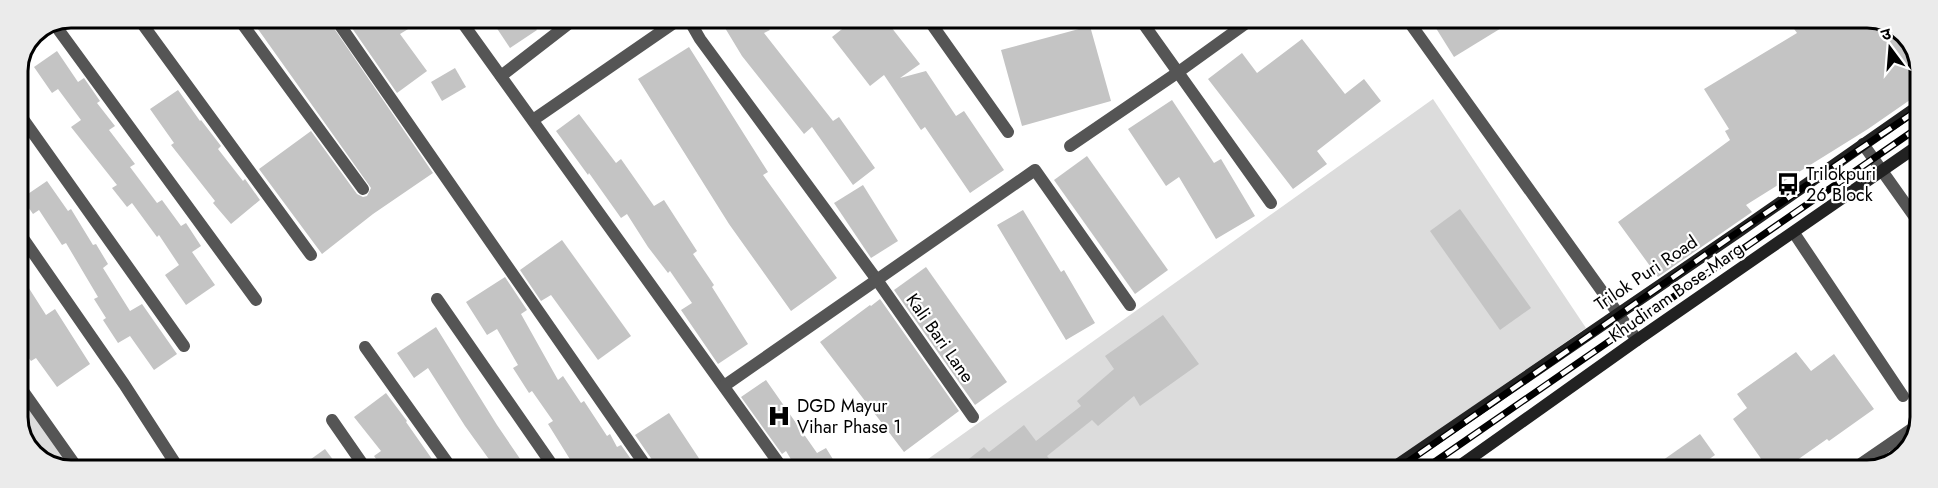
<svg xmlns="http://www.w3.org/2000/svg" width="1938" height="488" viewBox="0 0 1938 488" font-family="Jost,'Noto Sans Devanagari',sans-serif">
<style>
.green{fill:#dcdcdc}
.building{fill:#c4c4c4}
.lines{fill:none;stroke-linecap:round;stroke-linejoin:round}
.street{stroke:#555;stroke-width:12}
.secondary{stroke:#222;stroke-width:12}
.rail-casing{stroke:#000;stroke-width:7}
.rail{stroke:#fff;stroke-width:4.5;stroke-dasharray:14;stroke-linecap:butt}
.labels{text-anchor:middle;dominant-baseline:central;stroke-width:4.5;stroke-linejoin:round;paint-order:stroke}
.poi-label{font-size:18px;fill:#000;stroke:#fff;text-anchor:start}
.street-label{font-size:18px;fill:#000;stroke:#fff}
.rim{fill:none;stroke:#000;stroke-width:3}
</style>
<rect width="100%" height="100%" fill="#fff"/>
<g class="green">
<polygon points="1433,99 1586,328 1381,470 914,469"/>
<polygon points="18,376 83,469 61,469 32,452 18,423"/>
</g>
<g class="building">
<polygon points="250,18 327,18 433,173 373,214 322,254 259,169 311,131 357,194 363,197 367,196 371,188"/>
<polygon points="345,18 426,18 400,34 427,71 397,93"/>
<polygon points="490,18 528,18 537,30 510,48"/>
<polygon points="719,18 763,18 770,30 764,33 833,121 839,117 875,168 853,185 812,127 804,134 742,56"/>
<polygon points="856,18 884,18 920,64 900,78 926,71 956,116 964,111 1004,170 970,193 925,127 921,130 884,75 870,86 832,37"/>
<polygon points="1443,19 1516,19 1454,57 1434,25"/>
<polygon points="1787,19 1877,19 1906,36 1920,65 1920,93 1868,129 1746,205 1752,212 1658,277 1618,222 1730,140 1725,131 1729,129 1704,89 1797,33"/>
<polygon points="1090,26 1111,101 1022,126 1001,50"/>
<polygon points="1302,39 1345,94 1364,79 1381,101 1317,151 1327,164 1293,189 1208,79 1242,53 1257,73"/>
<polygon points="689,47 768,172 763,175 837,278 791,311 729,224 638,79"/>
<polygon points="57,51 78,82 84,78 100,101 97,103 115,126 109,130 135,164 130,167 157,203 162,200 181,226 186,223 201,246 192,252 215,285 186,305 165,275 179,265 159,235 157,237 132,203 127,207 112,188 117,185 71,127 81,120 58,89 52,93 34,67"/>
<polygon points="455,68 466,87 442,101 431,82"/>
<polygon points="178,90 200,121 201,120 221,146 218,149 243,181 245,179 260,200 231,224 213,203 215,201 171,145 174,143 150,109"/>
<polygon points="1172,100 1214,163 1221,159 1255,216 1216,239 1179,177 1166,186 1128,129"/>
<polygon points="579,114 616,163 621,159 654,206 664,200 697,251 693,254 714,285 712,287 748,344 718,364 681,310 692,303 670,271 668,273 648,247 627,214 621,218 589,173 588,175 556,131"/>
<polygon points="1087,156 1168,270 1135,294 1054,180"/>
<polygon points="47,181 68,211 71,209 93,245 96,244 108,264 103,268 130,311 142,304 177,354 154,370 130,336 118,343 103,320 106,318 94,299 98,297 66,243 62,245 39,210 33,214 22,198"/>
<polygon points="863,185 898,241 871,258 834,203"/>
<polygon points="1460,209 1531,308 1500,330 1430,231"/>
<polygon points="1023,210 1061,272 1064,270 1095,323 1066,340 997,225"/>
<polygon points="562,240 631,336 598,360 551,295 541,301 520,270"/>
<polygon points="926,267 1007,382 975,405 894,290"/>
<polygon points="18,271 46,315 55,309 90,364 57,387 36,358 31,361 18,344"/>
<polygon points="505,277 527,310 521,314 558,380 563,376 581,403 584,401 607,436 610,434 617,447 621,445 638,469 576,469 548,424 553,421 532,391 529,393 513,368 518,365 497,329 487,335 466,302"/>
<polygon points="880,299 959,411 904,452 820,342 870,305 871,306"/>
<polygon points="1163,315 1199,364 1140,406 1134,396 1098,426 1092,420 1047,456 1051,461 1039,469 956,469 984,447 989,452 1024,425 1036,441 1081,406 1077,401 1114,369 1105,356"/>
<polygon points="436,327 497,425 527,469 496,469 465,426 428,368 414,378 397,353"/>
<polygon points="1796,352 1811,371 1834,354 1874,409 1829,441 1827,439 1783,470 1769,470 1733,419 1747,408 1737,394"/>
<polygon points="766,380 817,453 826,448 839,469 791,469 795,466 786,451 782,454 741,397"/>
<polygon points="386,393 407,421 406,422 439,469 383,469 374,456 381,451 354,417"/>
<polygon points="669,413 706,469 656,469 655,464 635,435"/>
<polygon points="1700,434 1715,455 1694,470 1649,470"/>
<polygon points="325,449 340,469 297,469"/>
</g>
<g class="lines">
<g class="street">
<polyline points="138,18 311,255"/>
<polyline points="238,18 363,189"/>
<polyline points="335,18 648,469"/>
<polyline points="459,18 783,469"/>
<polyline points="688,18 700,39 877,280 973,417"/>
<polyline points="928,19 1008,132"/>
<polyline points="1140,19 1271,203"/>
<polyline points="1407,19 1637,340"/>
<polyline points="55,25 256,300"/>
<polyline points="501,76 576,18"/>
<polyline points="18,112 184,346"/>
<polyline points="533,120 681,18"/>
<polyline points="1863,144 1919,223"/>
<polyline points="1070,146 1177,73 1252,19"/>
<polyline points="18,231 124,384 179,469"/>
<polyline points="1794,233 1903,396"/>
<polyline points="437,299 555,469"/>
<polyline points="365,347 452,469"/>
<polyline points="18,384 78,469"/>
<polyline points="724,386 1035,170 1130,305"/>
<polyline points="332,420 366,469"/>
<polyline points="261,465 264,469"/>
<polyline points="1852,470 1919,424"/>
</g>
<g class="secondary">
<polyline points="1390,470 1738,232 1920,105"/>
<polyline points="1454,470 1637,340 1919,145"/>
</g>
<g class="rail-casing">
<g id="rail">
<polyline points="1396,470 1738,232 1919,109"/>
<polyline points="1423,470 1919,127"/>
</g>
</g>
<use href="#rail" class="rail"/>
</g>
<defs>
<g id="bus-bare" transform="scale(1.8)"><path d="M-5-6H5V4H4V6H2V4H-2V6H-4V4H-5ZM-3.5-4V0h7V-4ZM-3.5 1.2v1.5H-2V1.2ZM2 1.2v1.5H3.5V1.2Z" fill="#000" stroke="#fff" stroke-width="2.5" paint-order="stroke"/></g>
<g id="hospital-bare" transform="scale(1.8)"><path d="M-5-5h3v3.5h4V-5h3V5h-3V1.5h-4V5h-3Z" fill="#000" stroke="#fff" stroke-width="2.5" paint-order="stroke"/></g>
</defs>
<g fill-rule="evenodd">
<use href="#bus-bare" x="1788" y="184"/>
<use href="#hospital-bare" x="779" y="416"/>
</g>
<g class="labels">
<g class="poi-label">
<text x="1806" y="174">Trilokpuri<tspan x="1806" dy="21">26 Block</tspan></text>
<text x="797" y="406">DGD Mayur<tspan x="797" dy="21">Vihar Phase 1</tspan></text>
</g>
<g class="street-label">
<text transform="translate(1646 273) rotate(-34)">Trilok Puri Road</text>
<text transform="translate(1676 292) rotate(-35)">Khudiram Bose Marg</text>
<text transform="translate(940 338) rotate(55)">Kali Bari Lane</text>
</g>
</g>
<path d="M0 0H1938V488H0ZM71 28H1867A43 43 0 0 1 1910 71V417A43 43 0 0 1 1867 460H71A43 43 0 0 1 28 417V71A43 43 0 0 1 71 28Z" fill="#ebebeb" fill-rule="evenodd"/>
<path class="rim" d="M71 28H1867A43 43 0 0 1 1910 71V417A43 43 0 0 1 1867 460H71A43 43 0 0 1 28 417V71A43 43 0 0 1 71 28Z"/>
<g transform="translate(1890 48) rotate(344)" stroke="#ffffff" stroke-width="4.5" paint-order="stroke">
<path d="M0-4.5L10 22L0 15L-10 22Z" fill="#000000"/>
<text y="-9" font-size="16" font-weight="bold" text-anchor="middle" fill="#000000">उ</text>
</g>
</svg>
